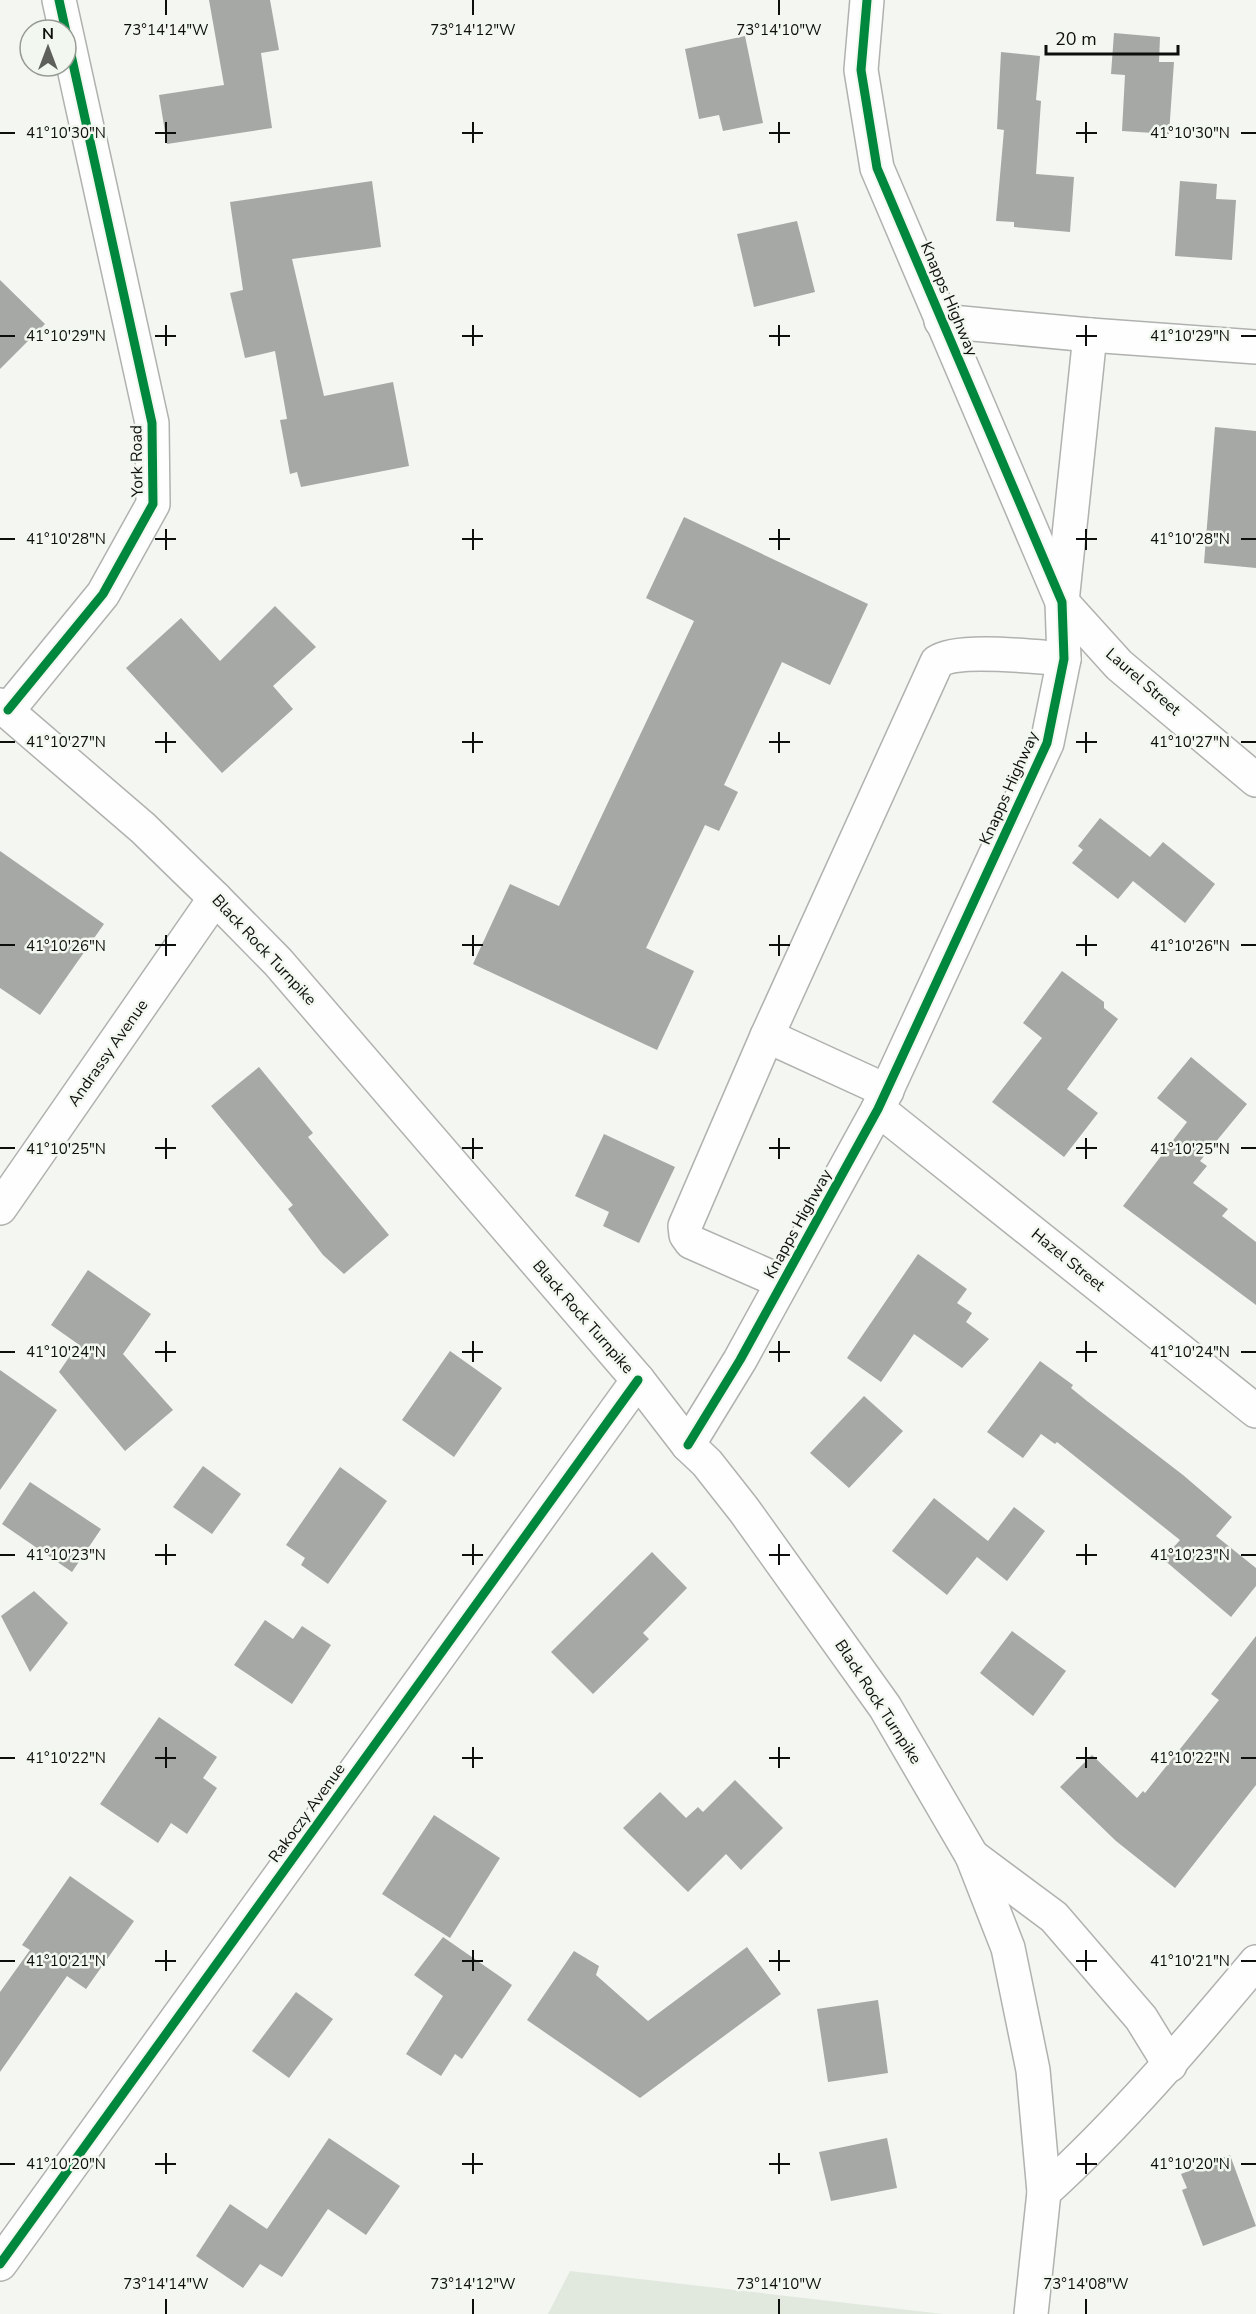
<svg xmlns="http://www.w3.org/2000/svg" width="1256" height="2314" viewBox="0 0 1256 2314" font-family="'Nunito Sans',sans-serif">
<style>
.built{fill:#e1e9de}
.building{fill:#a5a8a5}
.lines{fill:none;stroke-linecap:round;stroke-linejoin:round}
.minor-casing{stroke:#b0b2af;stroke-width:36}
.major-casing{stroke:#b0b2af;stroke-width:36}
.minor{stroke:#fdfefd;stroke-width:33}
.major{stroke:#fdfefd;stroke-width:33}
.cycleway-casing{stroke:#f2f8ef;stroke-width:13}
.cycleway{stroke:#00873e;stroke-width:9}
.ticks{fill:none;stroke:#0d0f0c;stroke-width:2}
.labels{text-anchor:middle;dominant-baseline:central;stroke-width:5;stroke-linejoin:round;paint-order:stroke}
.street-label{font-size:16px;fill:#0d0f0c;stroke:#f2f8ef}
.ticks-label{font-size:15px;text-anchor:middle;fill:#0d0f0c;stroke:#f2f8ef;stroke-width:5;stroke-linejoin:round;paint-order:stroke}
</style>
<rect width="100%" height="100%" fill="#f3f6f1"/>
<polygon class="built" points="570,2271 943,2314 548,2314"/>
<g class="building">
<polygon points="209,0 270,0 279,50 261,53 272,128 167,144 159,95 224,85"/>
<polygon points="1114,33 1160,37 1159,62 1174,62 1169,134 1122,131 1125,75 1111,74"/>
<polygon points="745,36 763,123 723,131 719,115 699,119 685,49"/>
<polygon points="1001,52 1040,56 1036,100 1041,101 1036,174 1074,177 1070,232 1014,227 1014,222 996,221 1004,130 997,129"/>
<polygon points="372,181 381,247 292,259 324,396 393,382 409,466 301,487 297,472 290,474 280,420 287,419 275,351 245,358 230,293 243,290 230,202"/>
<polygon points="1180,181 1217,184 1216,199 1236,200 1232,260 1175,256"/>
<polygon points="797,221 815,292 754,307 737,234"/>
<polygon points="0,280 45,324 0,369"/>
<polygon points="1215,427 1256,431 1256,568 1204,563"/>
<polygon points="684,517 868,604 830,685 782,662 724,785 738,792 719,831 705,825 646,948 694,971 657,1050 473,964 510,884 559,906 694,621 646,598"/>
<polygon points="275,606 316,647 273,686 293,709 222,773 126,668 181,618 220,661"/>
<polygon points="1100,818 1150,857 1163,842 1215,884 1185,923 1133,881 1118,899 1072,863 1083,850 1078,846"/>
<polygon points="0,851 104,924 40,1015 0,988"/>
<polygon points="1062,971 1104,1002 1104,1008 1118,1019 1067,1089 1098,1113 1064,1157 992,1102 1042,1038 1023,1023"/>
<polygon points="1191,1057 1247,1104 1200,1161 1207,1166 1193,1183 1228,1209 1222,1216 1256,1242 1256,1305 1123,1206 1187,1122 1157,1098"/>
<polygon points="259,1067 313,1133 308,1137 389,1235 344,1274 323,1255 288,1209 293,1205 211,1106"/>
<polygon points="604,1134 675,1167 639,1243 603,1226 609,1212 575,1196"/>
<polygon points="918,1254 967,1289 957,1303 972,1313 966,1322 989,1339 962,1368 914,1334 881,1382 847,1358"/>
<polygon points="88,1270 151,1314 123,1354 173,1410 125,1451 59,1372 78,1344 51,1325"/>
<polygon points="450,1351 502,1388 454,1457 402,1420"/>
<polygon points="1040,1361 1073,1385 1071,1388 1087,1401 1183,1475 1232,1517 1216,1536 1256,1568 1256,1586 1231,1617 1163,1559 1180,1540 1057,1442 1055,1444 1041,1434 1023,1458 987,1432"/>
<polygon points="0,1370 57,1410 0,1490"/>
<polygon points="864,1396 903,1431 849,1488 810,1453"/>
<polygon points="203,1466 241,1494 212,1534 173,1507"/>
<polygon points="340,1467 387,1501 328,1584 301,1565 305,1558 286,1545"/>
<polygon points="30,1482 101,1529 72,1572 2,1524"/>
<polygon points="934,1498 988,1541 1014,1507 1045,1531 1007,1581 977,1557 947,1595 892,1551"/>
<polygon points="652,1552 687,1588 643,1633 649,1639 593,1694 551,1652"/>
<polygon points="34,1591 68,1623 30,1672 1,1616"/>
<polygon points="265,1620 293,1639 302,1626 331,1645 292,1704 234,1665"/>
<polygon points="1012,1631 1066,1671 1033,1716 980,1673"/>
<polygon points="1256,1636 1256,1785 1175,1888 1116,1841 1060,1787 1092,1755 1137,1798 1143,1791 1145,1793 1219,1700 1211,1694"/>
<polygon points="159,1717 217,1757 203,1778 217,1788 187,1834 171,1823 158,1843 100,1804"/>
<polygon points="735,1780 783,1828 741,1870 726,1854 688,1892 623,1828 660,1792 686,1818 698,1807 703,1812"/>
<polygon points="434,1815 500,1858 450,1938 382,1894"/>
<polygon points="70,1876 134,1921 86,1989 67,1976 0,2072 0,1992 30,1950 22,1945"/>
<polygon points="443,1937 512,1985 462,2059 455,2054 441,2076 406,2054 443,1996 414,1975"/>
<polygon points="747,1947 781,1994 640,2098 527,2020 574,1951 599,1966 596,1975 648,2021"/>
<polygon points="296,1992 333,2019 289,2078 252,2051"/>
<polygon points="878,2000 888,2073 828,2082 817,2009"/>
<polygon points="329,2138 400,2186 366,2235 328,2209 282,2277 260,2264 243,2288 196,2256 230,2204 267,2229"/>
<polygon points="887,2138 897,2188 831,2201 819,2152"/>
<polygon points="1230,2155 1256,2226 1203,2246 1182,2190 1187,2188 1181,2174"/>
</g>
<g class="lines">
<g class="minor-casing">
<g id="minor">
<polyline points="941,321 1090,335 1256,347"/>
<polyline points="1090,335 1062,602 1119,665 1256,780"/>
<polyline points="8,710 103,594 153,504 152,423 59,0"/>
<path d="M767,1036L937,662C957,647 1036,657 1064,659"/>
<polyline points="878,1109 1256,1411"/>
<polyline points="0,1208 215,898"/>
<polyline points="782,1282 691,1242 686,1235 685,1226 767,1036 887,1091"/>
<polyline points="688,1445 740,1360 878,1109 1047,743 1064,659 1062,602 877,168 861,70 867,0"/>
<polyline points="972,1856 1054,1917 1141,2018 1170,2065"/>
<path d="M1044,2192C1122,2121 1189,2042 1256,1962"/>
<polyline points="0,2264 638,1380"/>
</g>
</g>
<g class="major-casing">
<polyline id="major" points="0,705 143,828 215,898 278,962 638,1380 688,1445 707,1463 744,1510 885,1707 972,1856 1008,1948 1033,2070 1044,2192 1031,2314"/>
</g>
<use href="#minor" class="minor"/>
<use href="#major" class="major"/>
<g class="cycleway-casing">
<g id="cycleway">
<polyline points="8,710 103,594 153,504 152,423 59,0"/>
<polyline points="688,1445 740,1360 878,1109 1047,743 1064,659 1062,602 877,168 861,70 867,0"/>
<polyline points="0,2264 638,1380"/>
</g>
</g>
<use href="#cycleway" class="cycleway"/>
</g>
<path class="ticks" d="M166,0V15M473,0V15M779,0V15M166,122V143M473,122V143M779,122V143M1086,122V143M0,133H15M155,133H176M462,133H483M769,133H790M1076,133H1097M1241,133H1256M166,325V346M473,325V346M779,325V346M1086,325V346M0,336H15M155,336H176M462,336H483M769,336H790M1076,336H1097M1241,336H1256M166,529V550M473,529V550M779,529V550M1086,529V550M0,539H15M155,539H176M462,539H483M769,539H790M1076,539H1097M1241,539H1256M166,732V753M473,732V753M779,732V753M1086,732V753M0,742H15M155,742H176M462,742H483M769,742H790M1076,742H1097M1241,742H1256M166,935V956M473,935V956M779,935V956M1086,935V956M0,945H15M155,945H176M462,945H483M769,945H790M1076,945H1097M1241,945H1256M166,1138V1159M473,1138V1159M779,1138V1159M1086,1138V1159M0,1148H15M155,1148H176M462,1148H483M769,1148H790M1076,1148H1097M1241,1148H1256M166,1341V1362M473,1341V1362M779,1341V1362M1086,1341V1362M0,1352H15M155,1352H176M462,1352H483M769,1352H790M1076,1352H1097M1241,1352H1256M166,1544V1565M473,1544V1565M779,1544V1565M1086,1544V1565M0,1555H15M155,1555H176M462,1555H483M769,1555H790M1076,1555H1097M1241,1555H1256M166,1747V1768M473,1747V1768M779,1747V1768M1086,1747V1768M0,1758H15M155,1758H176M462,1758H483M769,1758H790M1076,1758H1097M1241,1758H1256M166,1950V1971M473,1950V1971M779,1950V1971M1086,1950V1971M0,1961H15M155,1961H176M462,1961H483M769,1961H790M1076,1961H1097M1241,1961H1256M166,2153V2174M473,2153V2174M779,2153V2174M1086,2153V2174M0,2164H15M155,2164H176M462,2164H483M769,2164H790M1076,2164H1097M1241,2164H1256M166,2299V2314M473,2299V2314M779,2299V2314M1086,2299V2314"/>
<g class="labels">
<g class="street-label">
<text transform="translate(949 299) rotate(67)">Knapps Highway</text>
<text transform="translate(137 461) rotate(-91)">York Road</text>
<text transform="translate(1143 682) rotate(41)">Laurel Street</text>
<text transform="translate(1009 788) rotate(-66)">Knapps Highway</text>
<text transform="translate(264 950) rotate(47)">Black Rock Turnpike</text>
<text transform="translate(108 1053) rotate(-55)">Andrassy Avenue</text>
<text transform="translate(798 1224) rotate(-61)">Knapps Highway</text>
<text transform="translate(1068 1260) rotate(39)">Hazel Street</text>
<text transform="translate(583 1317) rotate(49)">Black Rock Turnpike</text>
<text transform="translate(878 1702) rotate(57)">Black Rock Turnpike</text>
<text transform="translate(307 1813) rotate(-54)">Rakoczy Avenue</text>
</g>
</g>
<g class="ticks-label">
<text x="166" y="35">73°14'14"W</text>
<text x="473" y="35">73°14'12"W</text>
<text x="779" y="35">73°14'10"W</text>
<text x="66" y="138">41°10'30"N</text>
<text x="1190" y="138">41°10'30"N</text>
<text x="66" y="341">41°10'29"N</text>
<text x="1190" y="341">41°10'29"N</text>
<text x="66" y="544">41°10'28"N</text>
<text x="1190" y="544">41°10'28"N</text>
<text x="66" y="747">41°10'27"N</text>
<text x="1190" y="747">41°10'27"N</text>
<text x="66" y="951">41°10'26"N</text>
<text x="1190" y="951">41°10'26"N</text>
<text x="66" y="1154">41°10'25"N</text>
<text x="1190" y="1154">41°10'25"N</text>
<text x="66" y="1357">41°10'24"N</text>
<text x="1190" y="1357">41°10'24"N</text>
<text x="66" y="1560">41°10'23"N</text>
<text x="1190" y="1560">41°10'23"N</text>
<text x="66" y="1763">41°10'22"N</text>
<text x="1190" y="1763">41°10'22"N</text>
<text x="66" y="1966">41°10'21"N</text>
<text x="1190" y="1966">41°10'21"N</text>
<text x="66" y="2169">41°10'20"N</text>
<text x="1190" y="2169">41°10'20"N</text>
<text x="166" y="2289">73°14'14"W</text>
<text x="473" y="2289">73°14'12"W</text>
<text x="779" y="2289">73°14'10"W</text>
<text x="1086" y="2289">73°14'08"W</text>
</g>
<g transform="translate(48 48)"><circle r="28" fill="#f2f8ef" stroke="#969b94" stroke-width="1.5"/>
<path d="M0-4.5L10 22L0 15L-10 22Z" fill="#5e605c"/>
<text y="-9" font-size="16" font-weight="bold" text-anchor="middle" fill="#0d0f0c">N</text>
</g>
<path d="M1046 45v9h132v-9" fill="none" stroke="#0d0f0c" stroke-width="3"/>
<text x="1055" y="45" font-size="18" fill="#0d0f0c" stroke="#f2f8ef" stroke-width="4.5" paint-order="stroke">20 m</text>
</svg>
